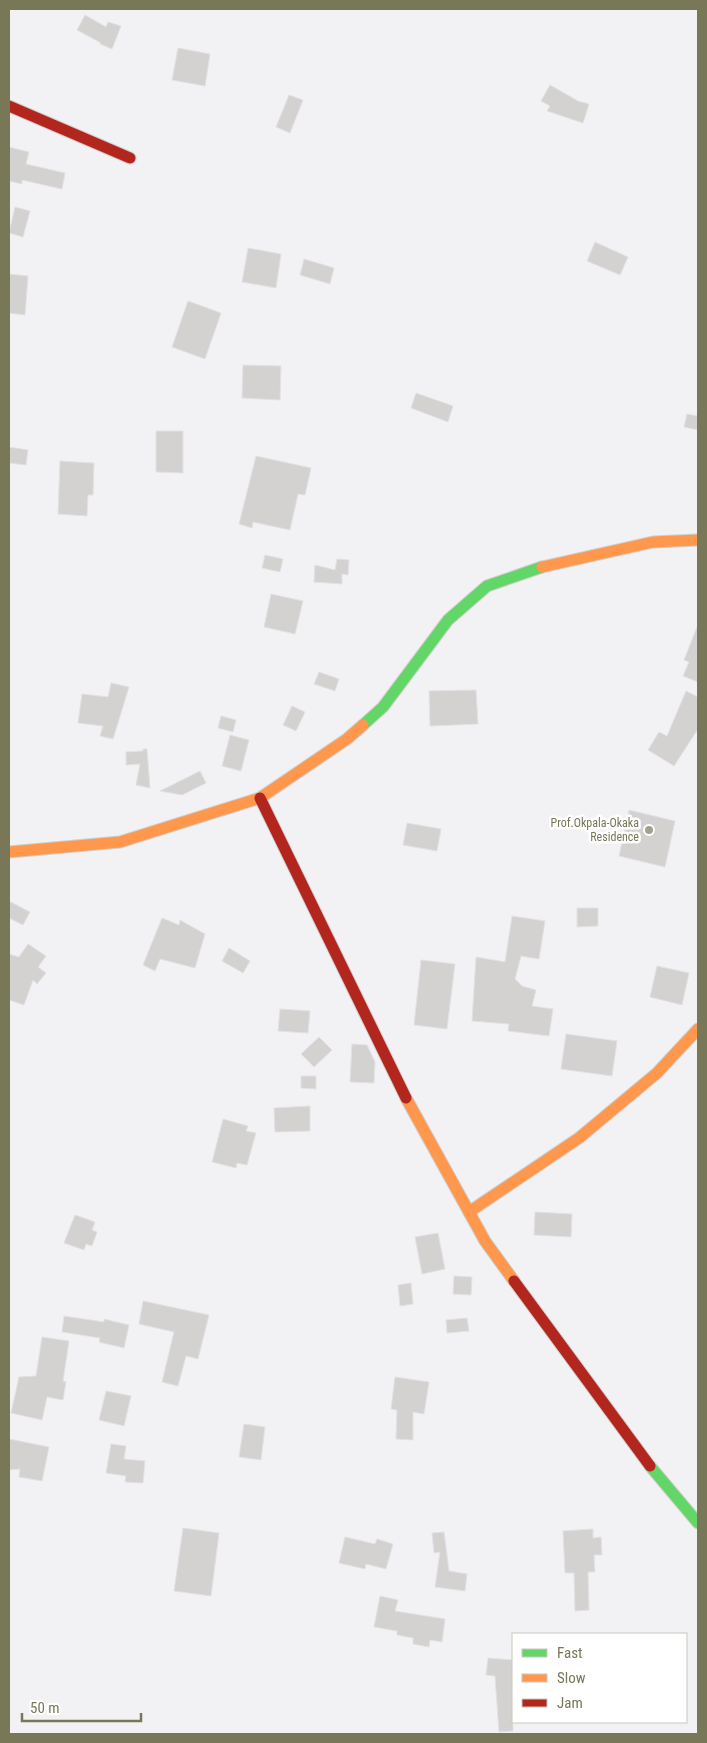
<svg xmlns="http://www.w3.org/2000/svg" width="707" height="1743" viewBox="0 0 707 1743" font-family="'Roboto Condensed',sans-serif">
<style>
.building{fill:#d3d2d1;stroke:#e2e1e3}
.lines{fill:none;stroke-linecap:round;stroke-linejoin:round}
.fast-casing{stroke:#cfcfcd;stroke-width:13}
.slow-casing{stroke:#cfcfcd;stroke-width:13}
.jam-casing{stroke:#cfcfcd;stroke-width:13}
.fast{stroke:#63d668;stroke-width:11}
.slow{stroke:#ff974d;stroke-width:11}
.jam{stroke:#b3261e;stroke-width:11}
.poi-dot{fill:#a3a28f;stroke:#fff;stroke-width:2}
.labels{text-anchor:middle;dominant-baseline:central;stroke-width:5;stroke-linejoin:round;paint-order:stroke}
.poi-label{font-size:12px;fill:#787758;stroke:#fff;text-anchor:end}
</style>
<rect width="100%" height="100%" fill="#f2f1f4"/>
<g class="building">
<polygon points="85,15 106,27 108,22 121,26 112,49 100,44 101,43 77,30"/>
<polygon points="178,48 210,54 205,86 172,80"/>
<polygon points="550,85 578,101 589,104 583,123 547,111 550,106 541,101"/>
<polygon points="289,95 303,100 290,133 276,127"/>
<polygon points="9,147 29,152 26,164 65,173 62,189 22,180 22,184 9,181"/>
<polygon points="15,207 30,211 23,237 9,233"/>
<polygon points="595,242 628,257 620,275 587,261"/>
<polygon points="248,248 281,254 276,288 242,282"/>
<polygon points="304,259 334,268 330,284 300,275"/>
<polygon points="9,274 28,276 25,315 9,313"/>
<polygon points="188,301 221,313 205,359 172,347"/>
<polygon points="243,365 281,366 280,400 242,398"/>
<polygon points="416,393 453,406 448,422 411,408"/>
<polygon points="687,414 698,416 698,430 684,427"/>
<polygon points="156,431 183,431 183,473 156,472"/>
<polygon points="9,447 28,450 26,465 9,463"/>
<polygon points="256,456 311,468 305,495 298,494 290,530 253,522 252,528 239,524"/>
<polygon points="60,461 94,463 93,495 88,495 87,516 58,514"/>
<polygon points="265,555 283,559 280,572 262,568"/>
<polygon points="337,559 349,560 348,575 342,574 342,584 314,582 315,565 335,570"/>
<polygon points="271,594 303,601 295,634 264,627"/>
<polygon points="697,627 698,627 698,682 683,676 689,662 684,660"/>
<polygon points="319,672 339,679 335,691 314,684"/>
<polygon points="111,683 129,687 113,739 100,736 103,726 78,723 82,694 108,697"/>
<polygon points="476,690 478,724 430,726 429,691"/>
<polygon points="686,691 698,697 698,729 674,766 648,750 659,732 667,736"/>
<polygon points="292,706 305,712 296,731 283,725"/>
<polygon points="221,716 236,720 233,732 218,728"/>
<polygon points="230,735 249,740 241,771 222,766"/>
<polygon points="143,749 147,749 150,788 136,785 140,764 126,765 126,752 143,751"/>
<polygon points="200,771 206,783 182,795 160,791"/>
<polygon points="629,810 675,821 665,867 619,856"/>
<polygon points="407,823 441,829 437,851 403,845"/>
<polygon points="9,901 30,912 23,925 9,918"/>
<polygon points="577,908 598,908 598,926 577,927"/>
<polygon points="512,916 545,921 539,959 521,956 515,979 522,986 536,990 532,1006 553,1009 549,1036 508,1031 509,1024 472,1021 476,957 505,962"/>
<polygon points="162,918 179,925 180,920 205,934 195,968 160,959 155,971 143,965"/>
<polygon points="28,944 46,956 38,967 46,973 37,984 33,980 24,1005 9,1000 9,954 19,957"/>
<polygon points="229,948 250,961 243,973 222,961"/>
<polygon points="421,960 455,964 447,1029 414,1025"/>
<polygon points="657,966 689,973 682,1005 650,997"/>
<polygon points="280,1009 310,1011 308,1033 278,1031"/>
<polygon points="566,1034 617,1041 612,1076 561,1069"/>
<polygon points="319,1037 332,1050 314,1067 301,1054"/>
<polygon points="352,1044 367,1045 375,1062 374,1083 350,1082"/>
<polygon points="301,1076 316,1076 316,1089 301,1088"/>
<polygon points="310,1106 310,1131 275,1132 274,1108"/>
<polygon points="223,1119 248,1126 246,1131 256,1133 247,1165 237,1163 236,1168 212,1162"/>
<polygon points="535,1212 572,1214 571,1237 534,1235"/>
<polygon points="75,1215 95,1222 92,1230 97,1232 92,1246 86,1244 84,1250 64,1243"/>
<polygon points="438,1233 445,1269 422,1274 415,1237"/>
<polygon points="454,1276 472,1277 471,1295 453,1294"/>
<polygon points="411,1283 413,1304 400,1306 398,1285"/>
<polygon points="143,1301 209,1315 198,1359 186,1356 178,1386 162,1382 174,1332 139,1324"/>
<polygon points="64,1316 104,1322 104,1319 129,1325 124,1348 99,1342 100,1338 62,1332"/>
<polygon points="467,1318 469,1331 447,1333 446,1320"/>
<polygon points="42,1337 69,1341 63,1381 66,1382 63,1400 47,1397 42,1420 11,1413 19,1377 36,1376"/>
<polygon points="395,1377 429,1382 424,1414 413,1412 413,1440 396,1439 397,1410 391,1409"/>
<polygon points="106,1391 131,1396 124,1426 99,1420"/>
<polygon points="244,1424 265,1427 261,1460 239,1457"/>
<polygon points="9,1439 49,1447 42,1481 19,1477 20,1469 9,1470"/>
<polygon points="111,1444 126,1446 124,1459 145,1461 143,1483 125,1482 126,1476 106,1473"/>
<polygon points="183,1528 219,1533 211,1596 174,1591"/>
<polygon points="593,1529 593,1538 601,1537 602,1555 594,1555 595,1572 588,1572 589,1610 575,1611 574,1573 565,1573 563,1531"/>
<polygon points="444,1532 449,1571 467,1574 465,1591 435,1587 440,1552 434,1553 432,1533"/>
<polygon points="345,1537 375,1544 377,1539 393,1544 386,1569 366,1564 365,1569 339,1563"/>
<polygon points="380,1596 398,1600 395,1611 445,1619 442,1642 430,1640 429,1647 413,1644 413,1638 397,1635 397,1631 374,1627"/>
<polygon points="488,1658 513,1660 513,1731 499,1732 495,1676 486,1675"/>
</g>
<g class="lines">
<g class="fast-casing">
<g id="fast">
<polyline points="363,725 383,707 448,620 487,586 542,567"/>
<polyline points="650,1466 698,1523"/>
</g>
</g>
<g class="slow-casing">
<g id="slow">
<polyline points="542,567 653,542 698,540"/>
<polyline points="9,852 120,842 260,798 347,739 363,725"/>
<polyline points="406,1098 485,1241 514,1281"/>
<polyline points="469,1212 579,1138 657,1073 698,1029"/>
</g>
</g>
<g class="jam-casing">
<g id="jam">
<polyline points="9,106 130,158"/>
<polyline points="260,798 406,1098"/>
<polyline points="514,1281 650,1466"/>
</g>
</g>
<use href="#fast" class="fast"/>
<use href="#slow" class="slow"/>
<use href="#jam" class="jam"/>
</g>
<circle class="poi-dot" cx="649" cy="830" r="5"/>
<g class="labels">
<g class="poi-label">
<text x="639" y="823">Prof.Okpala-Okaka<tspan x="639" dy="14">Residence</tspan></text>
</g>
</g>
<rect width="707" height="1743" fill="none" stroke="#787758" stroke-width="20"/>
<rect x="512" y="1633" width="175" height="90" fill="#ffffff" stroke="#c9c9bc"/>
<rect x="522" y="1649" width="25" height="8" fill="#63d668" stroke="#c9c9bc"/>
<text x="557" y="1658" font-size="15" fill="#787758">Fast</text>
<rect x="522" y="1674" width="25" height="8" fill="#ff974d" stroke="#c9c9bc"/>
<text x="557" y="1683" font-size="15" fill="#787758">Slow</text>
<rect x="522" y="1699" width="25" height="8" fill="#b3261e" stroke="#c9c9bc"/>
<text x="557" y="1708" font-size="15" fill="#787758">Jam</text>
<path d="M22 1713v8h119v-8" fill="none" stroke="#787758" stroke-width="2.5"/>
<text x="30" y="1713" font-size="15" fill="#787758" stroke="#ffffff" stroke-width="4" paint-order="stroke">50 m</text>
</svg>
